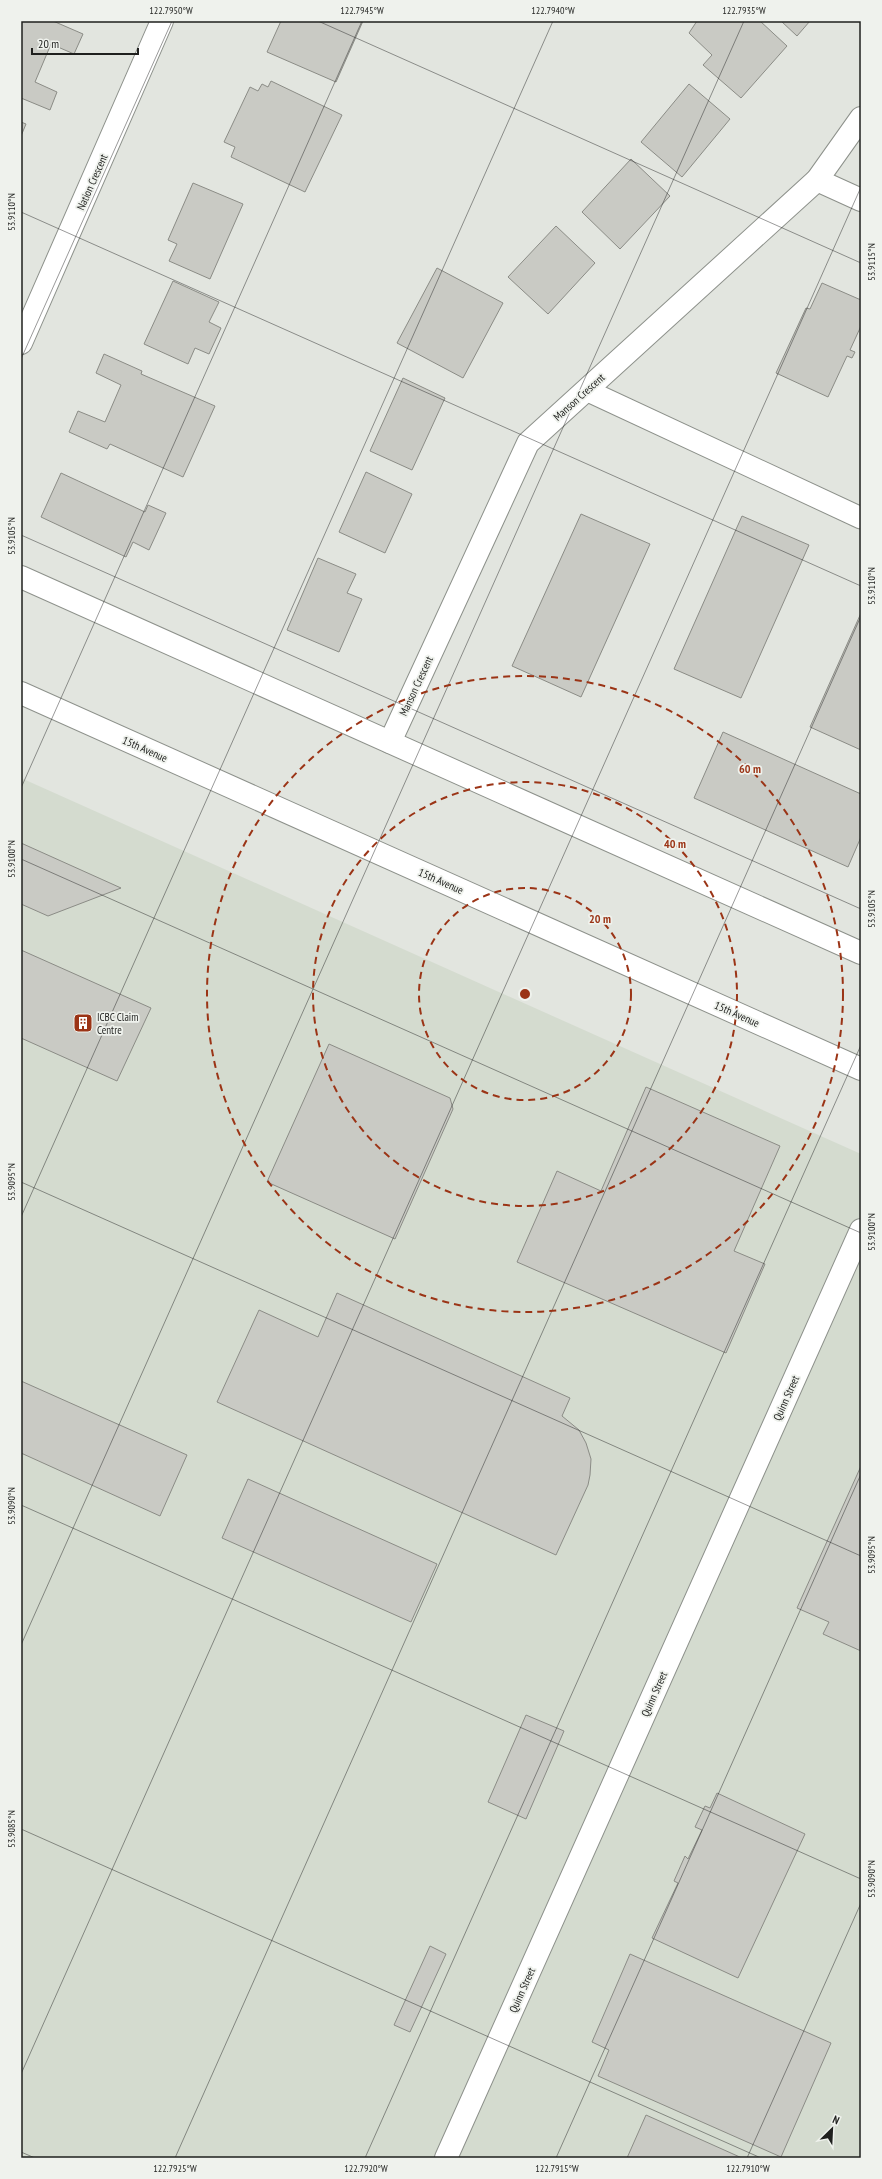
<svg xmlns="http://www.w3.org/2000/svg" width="882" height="2179" viewBox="0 0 882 2179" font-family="'PT Sans Narrow',sans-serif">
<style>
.built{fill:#d4dbcf}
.building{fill:#c9cac4;stroke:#8b8c86}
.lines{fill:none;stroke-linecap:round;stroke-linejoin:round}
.lane-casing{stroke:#8d918b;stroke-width:23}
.street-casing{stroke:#8d918b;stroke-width:24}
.secondary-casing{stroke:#8d918b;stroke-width:24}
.lane{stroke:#fff;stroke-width:21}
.street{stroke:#fff;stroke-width:22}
.secondary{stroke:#fff;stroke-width:22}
.ticks{fill:none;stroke:#1f201e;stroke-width:1;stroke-opacity:0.45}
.ring{fill:none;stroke:#9b3416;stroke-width:2;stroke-dasharray:7 5}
.labels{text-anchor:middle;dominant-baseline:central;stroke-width:3.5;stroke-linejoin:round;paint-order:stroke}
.street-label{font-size:11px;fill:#1f201e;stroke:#eff2ed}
.poi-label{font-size:11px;fill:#1f201e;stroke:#eff2ed;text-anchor:start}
.centre{fill:#9b3416;stroke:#eff2ed;stroke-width:2}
.ring-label{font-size:12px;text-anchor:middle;font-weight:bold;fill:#9b3416;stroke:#eff2ed;stroke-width:3.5;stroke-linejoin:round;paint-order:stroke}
.neatline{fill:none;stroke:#1f201e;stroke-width:1.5}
.ticks-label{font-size:10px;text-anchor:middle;fill:#1f201e}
</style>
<rect width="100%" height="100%" fill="#e2e5df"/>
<polygon class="built" points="21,778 861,1154 861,2158 21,2158"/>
<g class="building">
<polygon points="21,21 53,21 83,34 74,54 51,44 35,82 57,92 50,110 21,98"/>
<polygon points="281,21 363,21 336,82 267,52"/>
<polygon points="697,21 760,21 787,46 741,98 703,65 712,55 689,33"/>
<polygon points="781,21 810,21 797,36"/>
<polygon points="271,81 342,115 305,192 231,157 235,147 224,142 250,87 258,91 262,84 268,87"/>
<polygon points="689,84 730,119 682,177 641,142"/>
<polygon points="21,122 26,124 21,136"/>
<polygon points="631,159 670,196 620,249 582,212"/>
<polygon points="193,183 243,204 210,279 169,261 177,244 168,240"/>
<polygon points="556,226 595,263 548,314 508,277"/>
<polygon points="437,268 503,303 463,378 397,343"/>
<polygon points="173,281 219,302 209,322 221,328 209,354 195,348 188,364 144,344"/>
<polygon points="822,283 861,300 861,326 850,350 855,352 852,358 847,356 828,397 776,373 806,308 810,309"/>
<polygon points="104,354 142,371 141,374 215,406 183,477 110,444 107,449 69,432 78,411 105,422 121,385 96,373"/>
<polygon points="403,378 445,398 412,470 370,451"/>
<polygon points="366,472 412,494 385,553 339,532"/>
<polygon points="61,473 145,512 148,505 166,513 149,550 133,542 126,557 41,517"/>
<polygon points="581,514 650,544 581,697 512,666"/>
<polygon points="742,516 809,545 741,698 674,669"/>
<polygon points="318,558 356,574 347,593 362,599 339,652 287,630"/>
<polygon points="861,613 861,750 810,727"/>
<polygon points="723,732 861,794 861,837 848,867 694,798"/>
<polygon points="21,843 121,888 48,916 21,904"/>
<polygon points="21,950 151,1008 117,1081 21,1038"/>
<polygon points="329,1044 450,1098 453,1109 395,1239 267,1182"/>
<polygon points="646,1087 780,1146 734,1251 765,1264 726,1353 517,1262 557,1171 601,1191"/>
<polygon points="337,1293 570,1398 562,1416 579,1430 586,1443 591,1459 590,1475 588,1485 556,1555 217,1402 259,1310 318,1337"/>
<polygon points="21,1381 187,1455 160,1516 21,1453"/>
<polygon points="861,1466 861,1651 823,1634 829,1622 797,1608"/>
<polygon points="248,1479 437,1564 411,1622 222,1538"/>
<polygon points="526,1715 564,1731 526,1819 488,1802"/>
<polygon points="717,1793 805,1834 738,1978 652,1938 678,1883 674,1881 685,1856 688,1859 702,1830 695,1827 705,1806 710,1808"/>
<polygon points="430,1946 446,1954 410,2032 394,2025"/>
<polygon points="630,1954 831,2043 781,2157 598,2076 609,2050 592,2042"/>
<polygon points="646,2115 742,2158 627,2158"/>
</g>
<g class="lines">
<g class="lane-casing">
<polyline id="lane" points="586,390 861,518"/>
</g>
<g class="street-casing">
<g id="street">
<polyline points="817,180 861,200"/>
<polyline points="21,343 162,21"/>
<polyline points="21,577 861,953"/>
<polyline points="390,742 528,443 817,180 861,118"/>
<polyline points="446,2158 861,1230"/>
</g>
</g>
<g class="secondary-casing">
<polyline id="secondary" points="21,693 861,1069"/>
</g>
<use href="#lane" class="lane"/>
<use href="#street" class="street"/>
<use href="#secondary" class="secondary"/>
</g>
<path class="ticks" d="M318,21L861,263M21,212L861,586M21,359L172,21M21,535L861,909M21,788L362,21M21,859L861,1233M21,1182L861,1556M21,1217L553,21M21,1505L861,1879M21,1645L744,21M21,1829L761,2158M21,2074L861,187M21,2152L35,2158M175,2158L861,616M365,2158L861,1045M556,2158L861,1474M747,2158L861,1903"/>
<g class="ring">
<circle cx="525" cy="994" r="106"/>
<circle cx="525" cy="994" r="212"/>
<circle cx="525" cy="994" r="318"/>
</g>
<defs>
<g id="building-square" transform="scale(1)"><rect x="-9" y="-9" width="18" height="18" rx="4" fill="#9b3416" stroke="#eff2ed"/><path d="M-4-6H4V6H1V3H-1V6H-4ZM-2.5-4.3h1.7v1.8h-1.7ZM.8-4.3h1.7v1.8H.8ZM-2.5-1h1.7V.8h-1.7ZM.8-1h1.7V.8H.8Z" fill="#fff"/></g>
</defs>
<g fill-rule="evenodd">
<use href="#building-square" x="83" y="1023"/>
</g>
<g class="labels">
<g class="street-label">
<text transform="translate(92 182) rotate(-66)">Nation Crescent</text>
<text transform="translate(579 397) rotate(-42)">Manson Crescent</text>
<text transform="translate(416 686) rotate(-65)">Manson Crescent</text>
<text transform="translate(145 749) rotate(24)">15th Avenue</text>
<text transform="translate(441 881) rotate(24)">15th Avenue</text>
<text transform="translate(737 1014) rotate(24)">15th Avenue</text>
<text transform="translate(786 1398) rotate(-66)">Quinn Street</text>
<text transform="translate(654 1694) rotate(-66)">Quinn Street</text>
<text transform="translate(522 1990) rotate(-66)">Quinn Street</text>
</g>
<g class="poi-label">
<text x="97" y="1017">ICBC Claim<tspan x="97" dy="13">Centre</tspan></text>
</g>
</g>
<circle cx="525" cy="994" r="6" class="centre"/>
<g class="ring-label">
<text x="750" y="773">60 m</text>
<text x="675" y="848">40 m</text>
<text x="600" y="923">20 m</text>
</g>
<rect width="882" height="2179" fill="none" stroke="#eff2ed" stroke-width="44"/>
<g transform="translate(832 2129) rotate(24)" stroke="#eff2ed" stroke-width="3" paint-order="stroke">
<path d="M0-3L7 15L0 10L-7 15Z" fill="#1f201e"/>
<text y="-6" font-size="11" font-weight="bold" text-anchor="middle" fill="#1f201e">N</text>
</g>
<path d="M32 48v6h106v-6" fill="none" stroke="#1f201e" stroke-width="2"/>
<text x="38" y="48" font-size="12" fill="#1f201e" stroke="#eff2ed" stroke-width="3" paint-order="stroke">20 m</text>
<rect x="22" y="22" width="838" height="2135" class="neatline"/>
<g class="ticks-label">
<text x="171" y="14">122.7950°W</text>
<text x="362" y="14">122.7945°W</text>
<text x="553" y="14">122.7940°W</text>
<text x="744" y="14">122.7935°W</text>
<text transform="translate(11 212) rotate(-90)" y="4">53.9110°N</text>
<text transform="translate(871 262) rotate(-90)" y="4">53.9115°N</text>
<text transform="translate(11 536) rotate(-90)" y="4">53.9105°N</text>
<text transform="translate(871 586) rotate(-90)" y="4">53.9110°N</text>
<text transform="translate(11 859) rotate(-90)" y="4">53.9100°N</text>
<text transform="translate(871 909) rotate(-90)" y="4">53.9105°N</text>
<text transform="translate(11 1182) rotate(-90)" y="4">53.9095°N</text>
<text transform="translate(871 1232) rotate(-90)" y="4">53.9100°N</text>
<text transform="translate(11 1506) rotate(-90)" y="4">53.9090°N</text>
<text transform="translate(871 1555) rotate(-90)" y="4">53.9095°N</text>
<text transform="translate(11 1829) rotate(-90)" y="4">53.9085°N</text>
<text transform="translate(871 1879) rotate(-90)" y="4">53.9090°N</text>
<text x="175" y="2172">122.7925°W</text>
<text x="366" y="2172">122.7920°W</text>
<text x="557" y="2172">122.7915°W</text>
<text x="748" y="2172">122.7910°W</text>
</g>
</svg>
